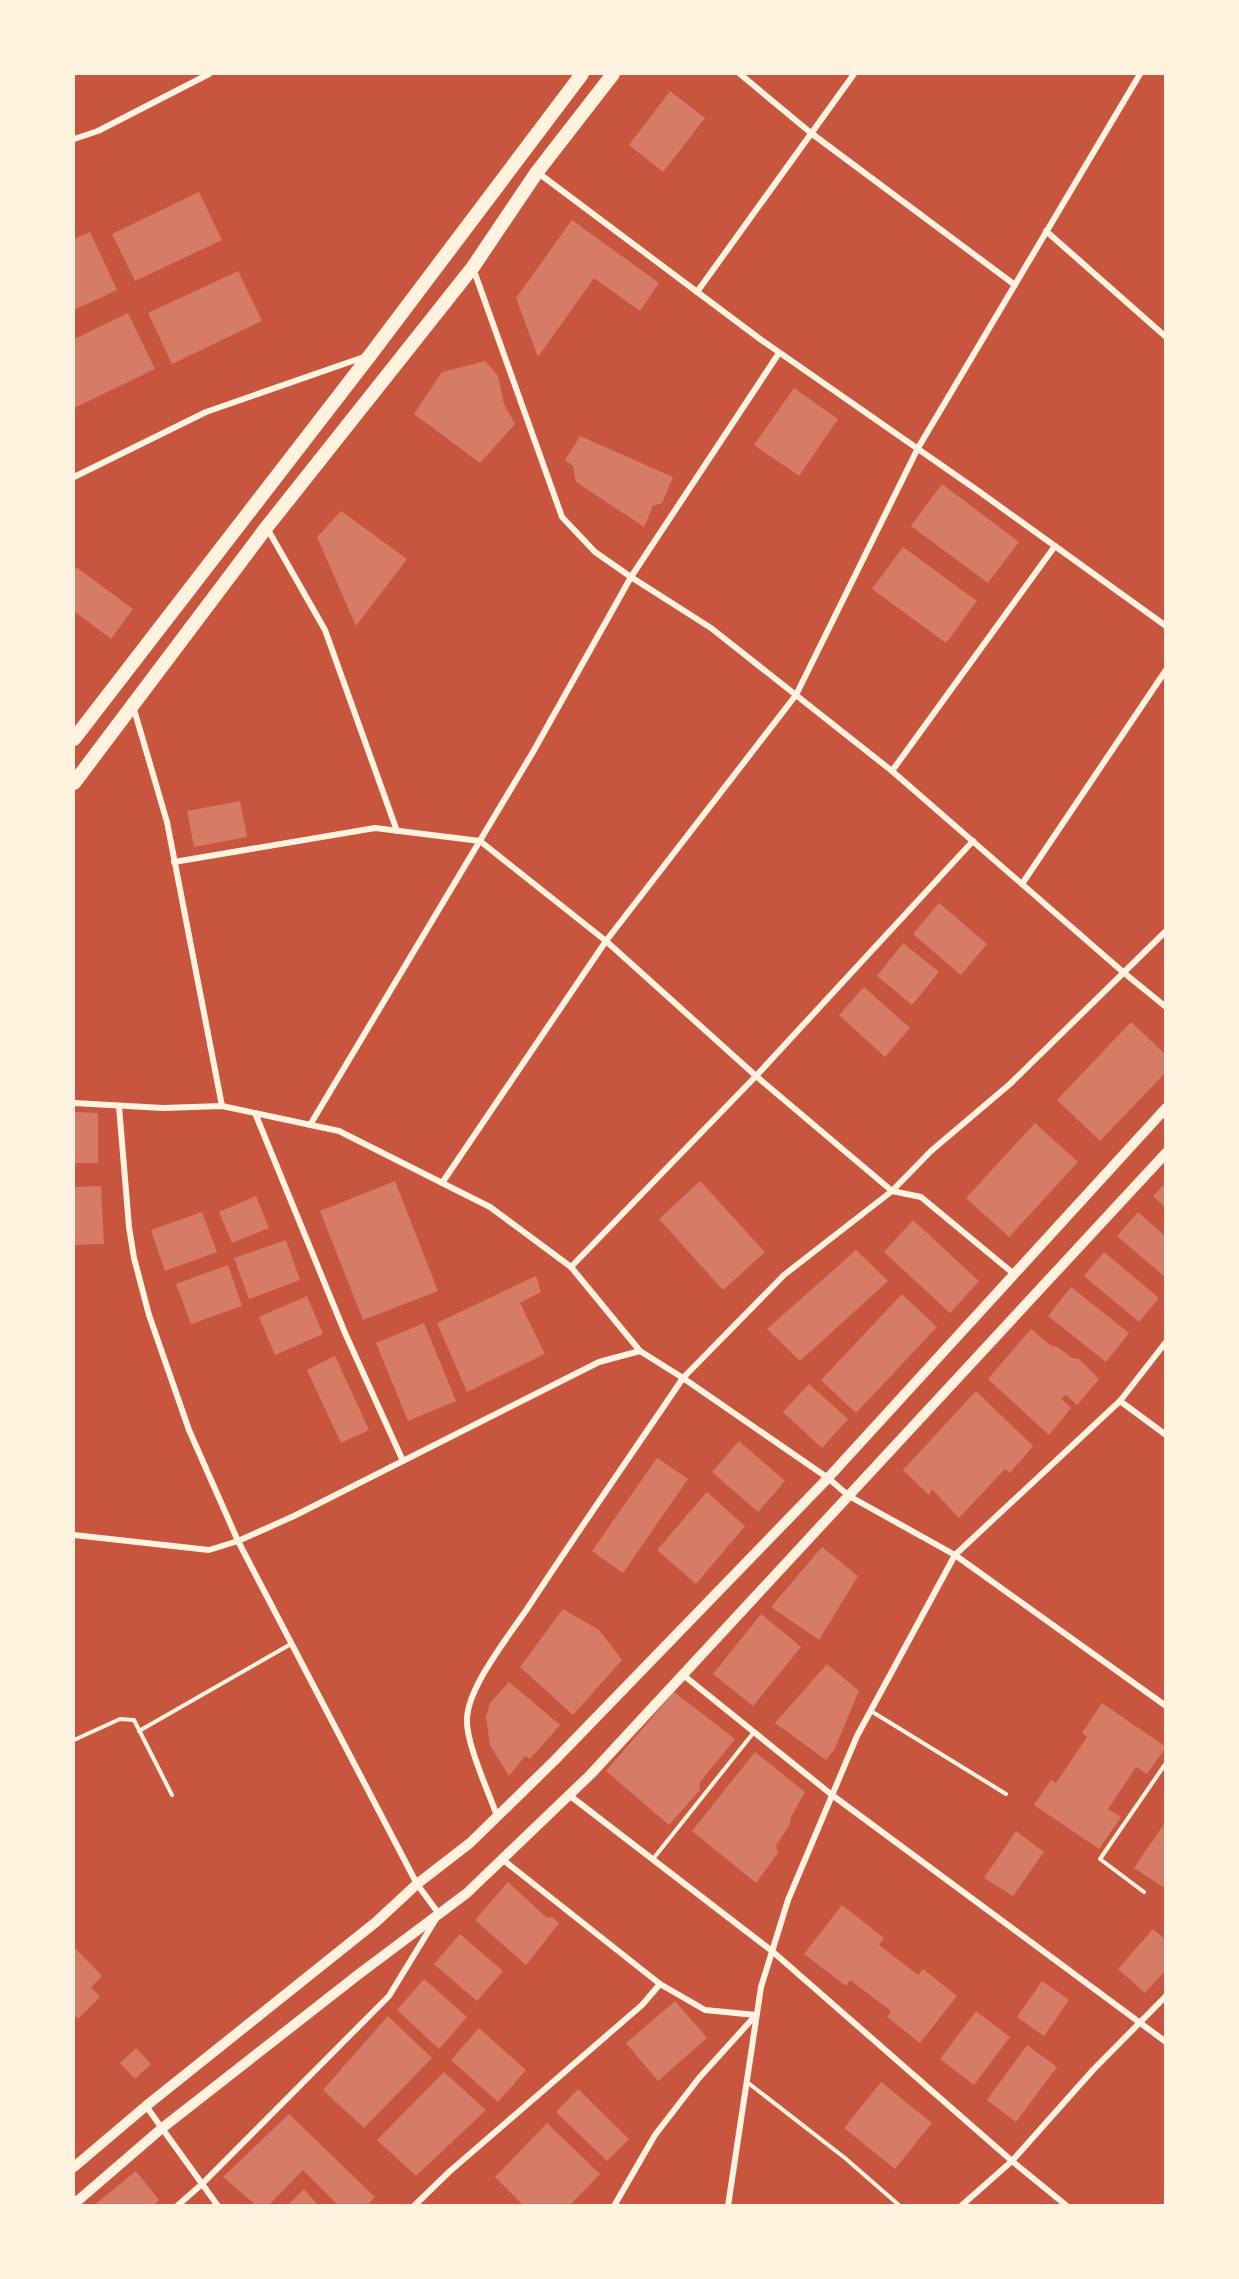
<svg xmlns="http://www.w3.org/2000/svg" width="1239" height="2279" viewBox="0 0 1239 2279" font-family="Lato,sans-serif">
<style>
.building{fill:#d67c66}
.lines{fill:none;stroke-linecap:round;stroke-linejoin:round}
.service{stroke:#fff3e0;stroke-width:4}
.minor{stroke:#fff3e0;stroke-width:6}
.tertiary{stroke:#fff3e0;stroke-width:10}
.trunk{stroke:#fff3e0;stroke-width:14}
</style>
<rect width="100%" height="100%" fill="#c8553d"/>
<g class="building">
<polygon points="670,91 705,118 663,172 629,145"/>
<polygon points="199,192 222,240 135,281 112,234"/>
<polygon points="572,220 659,283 640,311 594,278 538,357 516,298"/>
<polygon points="90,232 117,290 74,310 74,239"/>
<polygon points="238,271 262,321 172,364 148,313"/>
<polygon points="128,313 155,369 74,408 74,339"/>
<polygon points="485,361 498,376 504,404 515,424 480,463 414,414 442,372"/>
<polygon points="794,388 838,419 799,476 754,445"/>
<polygon points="580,436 673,477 662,503 653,506 644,527 576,482 573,466 565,460"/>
<polygon points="942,484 1019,542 988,583 911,526"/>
<polygon points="341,511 407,559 356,626 317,537"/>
<polygon points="903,547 977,601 946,643 872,589"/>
<polygon points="76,567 133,609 111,639 74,611 74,571"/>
<polygon points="240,801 247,837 194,847 187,811"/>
<polygon points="939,903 987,944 961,975 913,934"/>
<polygon points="903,943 939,972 912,1005 877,976"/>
<polygon points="864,987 910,1028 885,1057 839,1015"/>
<polygon points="1131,1022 1166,1055 1166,1072 1100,1141 1057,1100"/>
<polygon points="74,1112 98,1113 98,1163 74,1163"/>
<polygon points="1035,1123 1078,1162 1009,1237 966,1198"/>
<polygon points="395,1181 438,1291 363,1320 320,1211"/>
<polygon points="700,1181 765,1252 723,1290 659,1219"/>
<polygon points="1166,1183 1166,1208 1153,1196"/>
<polygon points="101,1186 104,1244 74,1245 74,1187"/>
<polygon points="256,1196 269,1228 232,1243 219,1212"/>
<polygon points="202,1212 217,1252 165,1271 151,1230"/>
<polygon points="1138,1212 1166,1237 1166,1278 1117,1236"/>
<polygon points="913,1220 979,1281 950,1313 884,1252"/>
<polygon points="286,1240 300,1280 249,1299 234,1258"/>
<polygon points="856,1250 888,1281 800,1361 767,1329"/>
<polygon points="1104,1252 1159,1298 1139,1322 1084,1276"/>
<polygon points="228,1265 242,1306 191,1324 176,1284"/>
<polygon points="536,1276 541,1292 520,1303 545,1354 467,1392 437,1323"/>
<polygon points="1071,1287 1129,1333 1106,1362 1048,1316"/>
<polygon points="902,1294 937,1327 856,1413 821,1380"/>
<polygon points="307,1296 323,1334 275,1355 259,1317"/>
<polygon points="424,1323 456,1401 408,1421 376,1343"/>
<polygon points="1031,1329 1050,1345 1059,1348 1072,1358 1079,1359 1099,1379 1077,1405 1066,1395 1061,1398 1071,1408 1049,1435 988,1379"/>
<polygon points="335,1356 369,1430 341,1443 307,1370"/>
<polygon points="809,1384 848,1419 822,1448 783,1412"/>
<polygon points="976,1391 1033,1446 1010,1473 1005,1469 959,1518 932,1489 929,1495 903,1470"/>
<polygon points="739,1441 785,1481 758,1512 712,1472"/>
<polygon points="657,1458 688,1479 623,1573 592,1551"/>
<polygon points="707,1492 745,1526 696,1584 657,1550"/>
<polygon points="822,1547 858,1576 819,1640 771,1607"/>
<polygon points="563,1609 599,1630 622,1660 573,1715 520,1667"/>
<polygon points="761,1614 801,1647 753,1706 713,1674"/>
<polygon points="827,1664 859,1691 834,1750 826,1760 775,1723"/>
<polygon points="509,1682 560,1725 530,1759 525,1756 509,1776 490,1745 486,1717 490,1703"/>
<polygon points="674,1692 735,1739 700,1782 700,1790 669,1825 606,1771"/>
<polygon points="1102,1703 1166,1747 1147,1774 1136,1767 1108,1809 1121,1817 1099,1849 1034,1805 1051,1780 1056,1783 1087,1737 1082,1733"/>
<polygon points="755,1752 805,1792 791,1817 790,1824 776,1846 778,1853 756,1883 692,1831"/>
<polygon points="1166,1821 1166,1883 1163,1887 1134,1868"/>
<polygon points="1016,1831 1044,1852 1013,1896 984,1878"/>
<polygon points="508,1882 547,1918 552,1917 559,1923 526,1965 475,1920"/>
<polygon points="842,1905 884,1938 879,1945 918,1975 923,1969 957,1996 920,2043 887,2017 891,2011 850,1980 846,1986 804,1954"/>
<polygon points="1153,1929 1166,1940 1166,1970 1145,1993 1118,1969"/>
<polygon points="460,1934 503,1971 477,2001 434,1964"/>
<polygon points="74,1947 102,1976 91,1987 100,1997 78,2019 74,2015"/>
<polygon points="424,1979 467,2017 439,2049 397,2010"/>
<polygon points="1042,1981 1069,2000 1044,2036 1017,2017"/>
<polygon points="675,2001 707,2038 658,2081 626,2043"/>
<polygon points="976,2011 1010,2037 974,2085 940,2059"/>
<polygon points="388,2016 432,2058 364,2128 323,2090"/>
<polygon points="479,2028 526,2070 498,2102 451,2060"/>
<polygon points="1027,2045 1057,2067 1016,2122 987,2100"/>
<polygon points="136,2048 151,2064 135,2079 120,2063"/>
<polygon points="444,2072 486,2110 416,2176 377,2140"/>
<polygon points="881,2082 932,2123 895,2169 844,2128"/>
<polygon points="578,2089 629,2139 607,2161 556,2112"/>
<polygon points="289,2114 375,2197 367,2206 339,2206 303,2170 268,2206 257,2206 223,2177"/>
<polygon points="547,2123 600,2174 569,2206 524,2206 495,2177"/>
<polygon points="136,2171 159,2200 152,2206 93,2206"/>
<polygon points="304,2189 319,2206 287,2206"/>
</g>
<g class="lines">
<g class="service">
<polyline points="871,1711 1006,1794"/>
<polyline points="139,1731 291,1644"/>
<polyline points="74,1740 120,1719 134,1720 172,1795"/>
<polyline points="653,1859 754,1732"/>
<polyline points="1144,1892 1100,1859 1166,1763"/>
<polyline points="747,2082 845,2158 900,2206"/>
</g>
<g class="minor">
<polyline points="740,74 811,133 1015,285"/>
<polyline points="74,139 98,131 209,74"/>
<polyline points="537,172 760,339 977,490 1166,626"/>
<polyline points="1046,231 1166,337"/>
<polyline points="473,268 562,517 595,552 631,577 711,628 892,771 1123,972 1166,1007"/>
<polyline points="697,292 854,74"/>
<polyline points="74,477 206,412 364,357"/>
<polyline points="267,528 325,630 397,831"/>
<polyline points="133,706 167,822 222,1106"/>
<polyline points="892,771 1055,546"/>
<polyline points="174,862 375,828 480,841 606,941 756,1076 892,1191 921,1197 1014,1274"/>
<polyline points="1022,884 1166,670"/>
<polyline points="74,1103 163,1108 222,1106 339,1131 490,1207 571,1267 640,1351"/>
<polyline points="119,1106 129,1227 134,1258 149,1315 189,1430 238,1541 417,1884 439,1914 389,1996 202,2184 177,2206"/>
<polyline points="255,1113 345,1333 403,1461"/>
<polyline points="310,1125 533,752 631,577 779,353"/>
<polyline points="442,1183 606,941 796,695 918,448 1140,74"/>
<polyline points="571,1267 756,1076 973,841"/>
<polyline points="1120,1401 1166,1435"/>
<polyline points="74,1535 209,1550 238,1541 294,1516 599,1362 640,1351 683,1378 784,1275 892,1191 931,1151 1010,1084 1166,931"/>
<polyline points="682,1674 832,1795 1166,2042"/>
<polyline points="569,1795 772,1951 1012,2161 1067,2206"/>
<path d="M497,1816C489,1793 466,1743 467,1720C467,1688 508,1637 527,1609C578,1531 631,1455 683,1378L828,1478L849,1496L955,1555L1166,1706"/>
<polyline points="502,1859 660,1984 705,2010 756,2015"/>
<polyline points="146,2106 218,2206"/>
<polyline points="414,2206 449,2172 642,2005 660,1984"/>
<polyline points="614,2206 655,2135 699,2078 756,2015"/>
<polyline points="728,2206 761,1987 788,1900 857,1736 955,1555 1120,1401 1166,1342"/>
<polyline points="961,2206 1012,2161 1093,2070 1166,1996"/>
</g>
<g class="tertiary">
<polyline points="74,2167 146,2106 376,1922 417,1884 470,1843 554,1761 828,1478 1166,1108"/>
<polyline points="74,2204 161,2129 359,1974 467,1893 590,1775 1166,1153"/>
</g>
<g class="trunk">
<polyline points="74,739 371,354 582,74"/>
<polyline points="74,783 266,528 473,267 537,172 613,74"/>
</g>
</g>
<rect width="1239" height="2279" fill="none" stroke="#fff3e0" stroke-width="150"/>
</svg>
